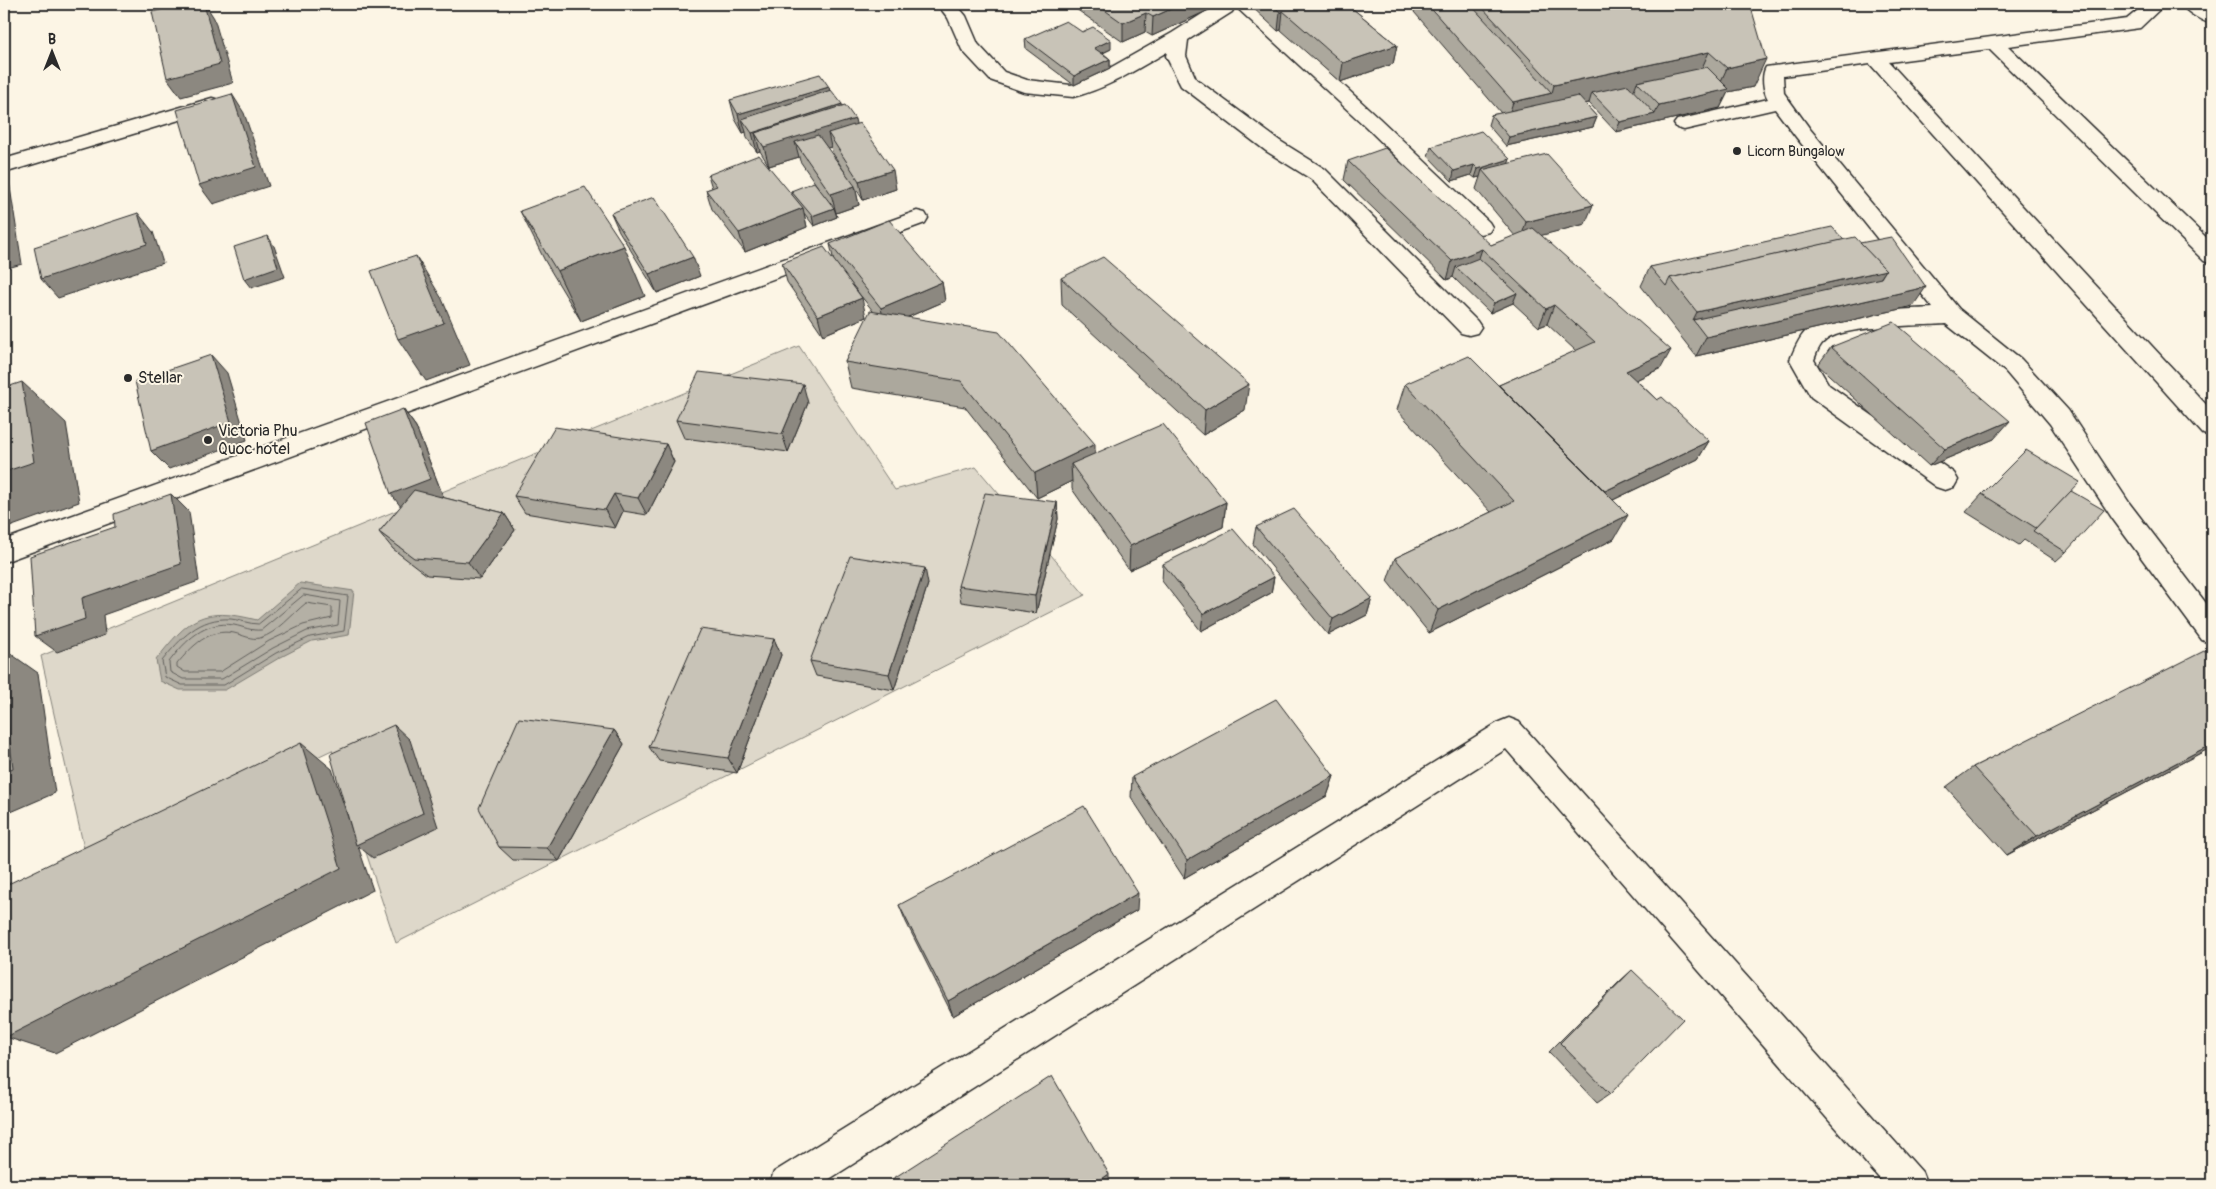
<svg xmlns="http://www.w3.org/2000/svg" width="2216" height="1189" viewBox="0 0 2216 1189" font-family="Pangolin,sans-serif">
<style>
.green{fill:#ded8ca;stroke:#84827a}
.water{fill:#b4b0a5;stroke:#7d7b74}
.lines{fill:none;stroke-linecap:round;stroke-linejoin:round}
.shore{stroke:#62605c;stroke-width:1}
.minor-casing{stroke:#2b2b2b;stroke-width:3}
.minor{fill:#fcf5e5;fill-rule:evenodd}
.wall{fill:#aca89d;stroke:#2b2b2b;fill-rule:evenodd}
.shaded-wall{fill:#8c8880;stroke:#2b2b2b}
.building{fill:#c8c3b7;stroke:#2b2b2b}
.poi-dot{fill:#2b2b2b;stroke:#fcf5e5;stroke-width:2}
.labels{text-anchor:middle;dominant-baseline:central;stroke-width:4;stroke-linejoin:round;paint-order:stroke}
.far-poi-label{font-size:14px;fill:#2b2b2b;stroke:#fcf5e5;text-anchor:start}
.poi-label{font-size:16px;fill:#2b2b2b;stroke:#fcf5e5;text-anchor:start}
</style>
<rect width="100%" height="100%" fill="#fcf5e5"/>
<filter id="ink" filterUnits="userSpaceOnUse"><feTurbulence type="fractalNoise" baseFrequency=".02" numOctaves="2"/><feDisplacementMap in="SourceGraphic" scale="10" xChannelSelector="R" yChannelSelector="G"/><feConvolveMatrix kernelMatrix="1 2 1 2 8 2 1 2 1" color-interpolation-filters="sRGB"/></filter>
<g filter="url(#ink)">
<polygon class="green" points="799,346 895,490 976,467 1085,595 396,943 332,750 88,866 41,656"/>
<path class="water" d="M300,583L354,591L349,635L312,641L279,658L225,690H180L160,681L156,660C189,618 202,606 257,620Z"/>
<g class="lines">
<g class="shore">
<path d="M302,589L348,596L344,631L310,637L276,653L224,685H182L165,677L162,661C181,638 199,617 231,619C241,620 249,624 258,624Z"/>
<path d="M304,595L340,601L338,625L307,631L273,648L222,679H183L170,672L169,662C185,641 205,620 234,625C244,627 251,631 261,630Z"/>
<path d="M306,603L332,607V618L303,625L269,641L220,672H185L177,667V664C192,646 209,628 234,633C243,635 251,640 260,638C278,633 292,614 306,603Z"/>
</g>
<g class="minor-casing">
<g id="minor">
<path d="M937,4H956L966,16L978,44L1004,72L1027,80L1071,85L1101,73L1172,33L1218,4H1254L1379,118L1489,222L1492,227L1489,232L1481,234L1473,232L1365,126L1235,6L1232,12L1188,40L1186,56L1196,79L1280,141L1325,169L1477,321L1481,327L1477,333L1469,335L1461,333L1311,179L1266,151L1181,86L1166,56L1167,52C1137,69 1107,89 1073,97L1024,92L990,80L962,50L948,18Z"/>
<path d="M2143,4H2161L2162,7L2140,28L2008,46L2212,243V264L2204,261L1989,49L1889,62L2212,411V436L2203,434L1870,64L1783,76L1784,93L1810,129L1959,309L2021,359L2068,410L2130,504L2212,611V644L2202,640L2112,518L2050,424L2005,371L1946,324C1919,326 1846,325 1826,340C1819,345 1817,352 1814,360L1829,385L1954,473L1958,480L1954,487L1945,490L1936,487L1811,397L1790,360C1794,350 1799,337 1807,330C1830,310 1903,310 1933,308L1796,137L1775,109L1684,130L1677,128L1674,124L1677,120L1768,99C1763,91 1761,75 1766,67L2127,19L2143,6Z"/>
<path d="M2181,4H2202L2212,10V24C2202,21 2187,13 2181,4Z"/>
<polygon points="212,98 219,100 222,104 219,108 4,173 4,159"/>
<polygon points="917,211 925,213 928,218 925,223 4,562 4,540"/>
<polygon points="1509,718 1519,722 1922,1172 1927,1185 1885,1185 1506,749 820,1185 769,1185 774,1172 1499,722"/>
</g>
</g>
<use href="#minor" class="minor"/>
</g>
<g class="wall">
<polygon points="1069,4 1222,4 1152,36 1145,32 1123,42"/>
<polygon points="1253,4 1347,4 1397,45 1393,64 1340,82 1281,30 1278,31 1252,7"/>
<polygon points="1416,4 1750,4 1753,87 1728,92 1720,108 1616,132 1589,103 1585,104 1597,117 1593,127 1506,146 1488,125 1491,115 1501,113 1414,12"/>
<polygon points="1082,32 1111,49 1103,53 1110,59 1110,68 1074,85 1026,49 1025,39"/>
<path d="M829,87L830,91L856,124L896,189L863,200L855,187L859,205L836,213L837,217L814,226L804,213L807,227L745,252L712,209L706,190L712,188L708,175L792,196L791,191L820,190L800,161L799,157L769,166L760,151L757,152L747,138L746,132L743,133L735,119L730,100ZM831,147L832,152L848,177L827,148Z"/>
<polygon points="1431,147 1510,159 1508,163 1585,224 1541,235 1661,368 1636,380 1657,400 1709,441 1698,459 1613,500 1614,539 1429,633 1387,581 1395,558 1491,512 1397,410 1405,384 1499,385 1576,351 1547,324 1539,327 1513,303 1490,313 1453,277 1447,280 1344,180 1348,161 1491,245 1515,236 1476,189 1480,177 1475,178 1471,175 1452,181 1428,156"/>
<polygon points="520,211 645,296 581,321 545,261"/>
<polygon points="611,213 700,276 657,293 619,231"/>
<polygon points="1844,240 1913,306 1696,356 1641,286 1650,267"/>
<polygon points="830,244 942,282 945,301 908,317 1095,454 1226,502 1223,527 1129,570 1072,489 1072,481 1037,498 965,407 851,388 845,362 873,311 848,280 866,317 823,335 787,282 782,263 834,262"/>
<polygon points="1061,278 1245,410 1203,435 1062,305"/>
<polygon points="1831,347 1994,439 1929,466 1818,365"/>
<polygon points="808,403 788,452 684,438 676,420"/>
<polygon points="403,409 416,427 443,496 441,497 504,513 515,530 480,579 427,575 393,549 379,532 401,506"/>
<polygon points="666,444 674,462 647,515 623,511 615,528 525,513 514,496"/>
<polygon points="2071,491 2066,552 2056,561 2024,540 2019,545 1966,512 1982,494"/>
<polygon points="1057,502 1058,519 1036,613 961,602 958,586"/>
<polygon points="1256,527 1372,598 1367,615 1328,635 1253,544"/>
<polygon points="1163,564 1274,577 1271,593 1201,631 1162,581"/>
<polygon points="928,584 894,690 816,676 810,661"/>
<polygon points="774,639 781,655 737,773 659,761 649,747"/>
<polygon points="2212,650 2212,747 2007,855 1946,787 1973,767"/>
<polygon points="614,730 624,744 559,861 513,860 499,847"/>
<polygon points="1334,776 1327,796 1184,878 1131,797 1132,777"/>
<polygon points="899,905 1137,910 953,1016 906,922"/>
<polygon points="1632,970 1610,1094 1597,1103 1549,1052 1620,981"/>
</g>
<g class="shaded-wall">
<polygon points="204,4 205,4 214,18 233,83 181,97 167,78"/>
<polygon points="1182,4 1222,4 1152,36 1153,17"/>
<polygon points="1283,11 1281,30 1278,31 1280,12"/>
<polygon points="1146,13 1145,32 1123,42 1123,23"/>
<polygon points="1111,40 1111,49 1094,57 1094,48"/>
<polygon points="1397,45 1393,64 1340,82 1343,63"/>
<polygon points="1709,52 1697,79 1637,82 1633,93 1592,93 1589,103 1507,121 1513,102 1552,93 1554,85"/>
<polygon points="1110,59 1110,68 1074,85 1074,76"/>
<polygon points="1766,59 1753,87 1728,92 1720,108 1616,132 1620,122 1655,114 1659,105 1716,92 1727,68"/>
<polygon points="829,87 833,106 742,119 746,132 743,133 738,114"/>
<polygon points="232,94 244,113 269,186 213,204 199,185"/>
<polygon points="842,104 845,122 855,119 859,138 828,133 831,147 804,155 795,142 799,157 769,166 764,147 755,133 760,151 757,152 752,133"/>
<polygon points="1597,117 1593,127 1506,146 1509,137"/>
<polygon points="1510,159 1507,169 1482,170 1480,177 1475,178 1478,169"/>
<polygon points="1474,165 1471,175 1452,181 1454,171"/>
<polygon points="893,170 896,189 863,200 859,181"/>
<polygon points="4,176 9,181 22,264 4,269"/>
<polygon points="855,186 859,205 836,213 831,194"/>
<polygon points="1593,205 1585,224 1520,241 1526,222"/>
<polygon points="803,208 807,227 745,252 739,233"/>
<polygon points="834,208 837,217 814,226 812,216"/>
<polygon points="138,213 153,232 163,263 58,298 41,279"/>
<polygon points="268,236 274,246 285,277 251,288 244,279"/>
<polygon points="624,246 645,296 581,321 557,271"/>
<polygon points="1482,249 1476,267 1456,267 1453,277 1447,280 1452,261"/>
<polygon points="416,256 442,299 470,365 426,381 398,339"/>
<polygon points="693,257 700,276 657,293 649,274"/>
<polygon points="1886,270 1868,297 1693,320 1697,312"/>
<polygon points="942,282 945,301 885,327 881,308"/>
<polygon points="1926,287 1913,306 1696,356 1706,337"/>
<polygon points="1517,293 1513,303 1490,313 1494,303"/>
<polygon points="862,298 866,317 823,335 818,316"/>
<polygon points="1554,305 1547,324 1539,327 1546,309"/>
<polygon points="1671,350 1661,368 1617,389 1626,371"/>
<polygon points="211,355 227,373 247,440 169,469 151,451"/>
<polygon points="22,382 66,423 79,502 4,529 4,472"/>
<polygon points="803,384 808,403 788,452 782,434"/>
<polygon points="1249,384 1245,410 1203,435 1205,410"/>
<polygon points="403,409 416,427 443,496 405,512 391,494"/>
<polygon points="2010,421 1994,439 1929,466 1945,449"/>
<polygon points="1709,441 1698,459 1588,512 1597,495"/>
<polygon points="666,444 674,462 647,515 638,498"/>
<polygon points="1095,444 1095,469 1071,464 1072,481 1037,498 1035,473"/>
<polygon points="171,494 189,512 199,581 103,615 105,635 57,652 35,636 82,598"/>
<polygon points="614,494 623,511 615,528 605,510"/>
<polygon points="1057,502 1058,519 1036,613 1035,596"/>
<polygon points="1226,502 1223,527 1129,570 1130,546"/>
<polygon points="504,513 515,530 480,579 468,562"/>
<polygon points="1628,515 1614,539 1429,633 1438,610"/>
<polygon points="925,568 928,584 894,690 889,674"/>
<polygon points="1274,577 1271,593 1201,631 1203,614"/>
<polygon points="1372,598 1367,615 1328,635 1333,619"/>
<polygon points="774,639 781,655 737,773 728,758"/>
<polygon points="4,649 38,673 55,793 4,815"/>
<polygon points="394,725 410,740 438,827 373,858 358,846 373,890 55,1053 6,1037 301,743 332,769 357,845"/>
<polygon points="614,730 624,744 559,861 547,848"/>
<polygon points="2212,744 2212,747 2007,855 2037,836"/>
<polygon points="1334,776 1327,796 1184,878 1187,860"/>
<polygon points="1138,893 1137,910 953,1016 948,1001"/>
<polygon points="1109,1174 1109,1183 1106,1185 1093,1185"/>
</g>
<g class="building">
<polygon points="184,4 204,4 220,64 167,78 152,12"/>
<polygon points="1096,4 1182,4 1153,17 1146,13 1123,23"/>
<polygon points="1271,4 1347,4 1397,45 1343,63 1283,11 1280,12"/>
<polygon points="1427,4 1470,4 1552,93 1513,102"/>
<polygon points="1479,4 1750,4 1766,59 1727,68 1709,52 1554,85"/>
<polygon points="1066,21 1082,32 1093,27 1111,40 1094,48 1110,59 1074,76 1025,39"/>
<polygon points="1707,67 1729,89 1659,105 1637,82"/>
<polygon points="820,74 829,87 738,114 730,100"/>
<polygon points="1628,85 1655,114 1620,122 1592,93"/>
<polygon points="831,90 842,104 752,133 742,119"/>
<polygon points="232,94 256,167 199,185 177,110"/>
<polygon points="1578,96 1597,117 1509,137 1491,115"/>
<polygon points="845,105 855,119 764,147 755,133"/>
<polygon points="860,123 893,170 859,181 828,133"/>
<polygon points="1481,131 1510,159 1478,169 1474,165 1454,171 1431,147"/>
<polygon points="818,135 855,186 831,194 795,142"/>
<polygon points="1385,148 1491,245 1533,228 1671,350 1626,371 1657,400 1662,397 1709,441 1605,491 1499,385 1595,342 1554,305 1546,309 1482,249 1452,261 1348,161"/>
<polygon points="1547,154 1593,205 1526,222 1482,170"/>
<polygon points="759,155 803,208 739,233 706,190 717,186 708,175"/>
<polygon points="814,182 834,208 812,216 791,191"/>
<polygon points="585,187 624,246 557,271 520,211"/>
<polygon points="654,197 693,257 649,274 611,213"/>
<polygon points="138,213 147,244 41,279 34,247"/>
<polygon points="889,220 942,282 881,308 830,244"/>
<polygon points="1832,227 1844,240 1670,278 1666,286 1650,267"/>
<polygon points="268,236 278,267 244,279 234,247"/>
<polygon points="1855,237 1886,270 1697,312 1670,278"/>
<polygon points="1891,237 1926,287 1706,337 1693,320 1881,278 1886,270 1860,243"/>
<polygon points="824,247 862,298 818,316 782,263"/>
<polygon points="416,256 444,323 398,339 371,271"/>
<polygon points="1103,257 1249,384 1205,410 1061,278"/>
<polygon points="1479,258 1517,293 1494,303 1456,267"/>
<polygon points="870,311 999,332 1095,444 1035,473 961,381 845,362"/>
<polygon points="1894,322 2010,421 1945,449 1831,347"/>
<polygon points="211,355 231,422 151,451 135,381"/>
<polygon points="1469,356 1628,515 1438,610 1395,558 1514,501 1405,384"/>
<polygon points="699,372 803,384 782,434 676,420"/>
<polygon points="22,382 34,462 4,472 4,388"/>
<polygon points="403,409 430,479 391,494 366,423"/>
<polygon points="1163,424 1226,502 1130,546 1071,464"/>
<polygon points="555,427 666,444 638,498 614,494 605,510 514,496"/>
<polygon points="2026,450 2080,482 2036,528 1982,494"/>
<polygon points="414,490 504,513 468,562 414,558 379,532"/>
<polygon points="2071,491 2104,510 2066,552 2033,531"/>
<polygon points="985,493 1057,502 1035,596 958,586"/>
<polygon points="171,494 181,564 82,598 85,619 35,636 30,556 115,527 114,514"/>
<polygon points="1294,509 1372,598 1333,619 1256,527"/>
<polygon points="1233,529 1274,577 1203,614 1163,564"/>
<polygon points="850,556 925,568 889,674 810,661"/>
<polygon points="700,629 774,639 728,758 649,747"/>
<polygon points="2210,648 2212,650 2212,744 2037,836 1973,767"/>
<polygon points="4,694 13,768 4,772"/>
<polygon points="1276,699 1334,776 1187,860 1132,777"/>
<polygon points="519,718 614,730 547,848 499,847 479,808"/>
<polygon points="394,725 423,813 356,845 330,754"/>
<polygon points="301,743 341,868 6,1037 4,1019 4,886"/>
<polygon points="1084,806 1138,893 948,1001 899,905"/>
<polygon points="1632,970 1683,1019 1610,1094 1560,1043"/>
<polygon points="1052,1076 1109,1174 1093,1185 883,1185"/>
</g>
</g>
<g class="poi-dot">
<circle cx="1737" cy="151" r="5"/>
<circle cx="128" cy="378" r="5"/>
<circle cx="208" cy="440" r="5"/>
</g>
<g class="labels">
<g class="far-poi-label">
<text x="1747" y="151">Licorn Bungalow</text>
</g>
<g class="poi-label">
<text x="138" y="378">Stellar</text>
<text x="218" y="431">Victoria Phu<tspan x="218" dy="18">Quoc hotel</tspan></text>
</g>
</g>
<rect width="2216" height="1189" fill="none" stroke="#fcf5e5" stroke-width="20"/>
<rect x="10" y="10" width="2196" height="1169" fill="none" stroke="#2b2b2b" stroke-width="2" filter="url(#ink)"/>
<g transform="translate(52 52)" stroke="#fcf5e5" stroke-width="4" paint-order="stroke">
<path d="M0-4L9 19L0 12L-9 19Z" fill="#2b2b2b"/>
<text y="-8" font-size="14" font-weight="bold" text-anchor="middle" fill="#2b2b2b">B</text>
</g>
</svg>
